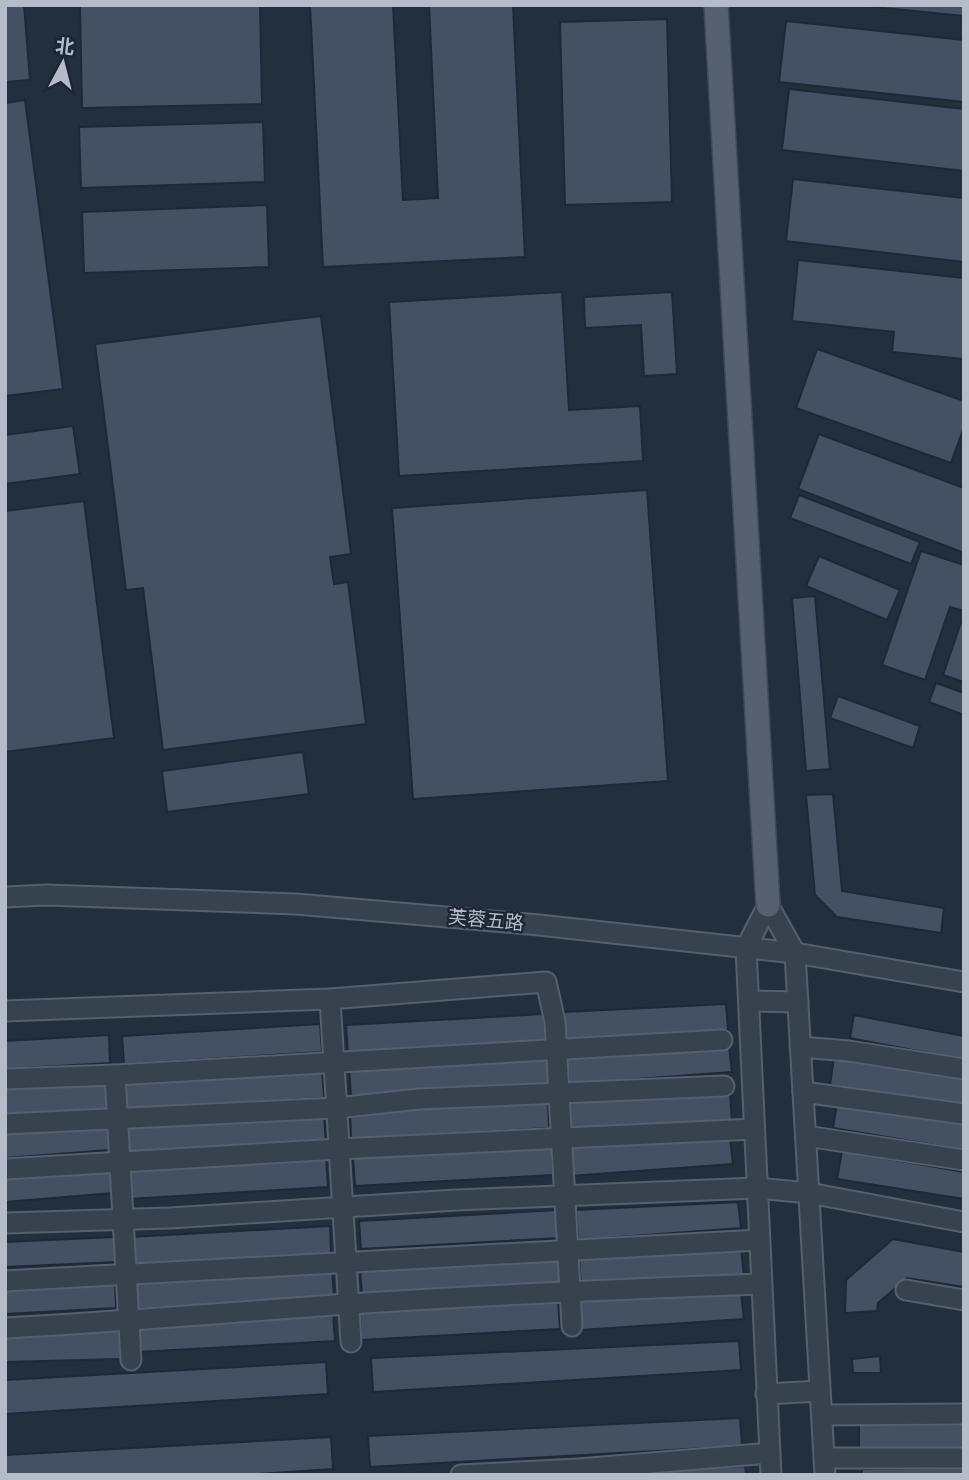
<svg xmlns="http://www.w3.org/2000/svg" width="969" height="1480" viewBox="0 0 969 1480" font-family="'Fira Sans Condensed','Noto Sans SC',sans-serif">
<style>
.building{fill:#455162;stroke:#1f2835;stroke-width:2}
.lines{fill:none;stroke-linecap:round;stroke-linejoin:round}
.minor-casing{stroke:#565f6c;stroke-width:23}
.major-casing{stroke:#414a57;stroke-width:26}
.minor{stroke:#38414e;stroke-width:19}
.major{stroke:#56606e;stroke-width:23}
.labels{text-anchor:middle;dominant-baseline:central;stroke-width:5;stroke-linejoin:round;paint-order:stroke}
.street-label{font-size:19px;fill:#b4bcc9;stroke:#1d2633}
</style>
<rect width="100%" height="100%" fill="#242f3e"/>
<g class="building">
<polygon points="5,5 24,5 30,80 5,82"/>
<polygon points="80,5 260,5 262,104 82,108"/>
<polygon points="310,5 393,5 403,200 438,198 429,5 513,5 525,257 323,267"/>
<polygon points="854,5 964,5 964,16"/>
<polygon points="667,19 672,202 565,205 560,22"/>
<polygon points="786,21 964,40 964,102 779,82"/>
<polygon points="789,89 964,109 964,171 782,150"/>
<polygon points="25,100 63,389 5,396 5,103"/>
<polygon points="263,122 265,182 81,188 79,127"/>
<polygon points="793,179 964,198 964,262 786,241"/>
<polygon points="267,205 269,267 84,273 82,212"/>
<polygon points="798,260 964,278 964,359 892,352 894,332 792,321"/>
<polygon points="562,292 569,410 640,406 643,461 399,476 389,302"/>
<polygon points="672,292 677,374 644,376 641,325 585,328 584,297"/>
<polygon points="321,316 351,554 330,557 334,584 348,582 366,724 163,750 143,588 126,590 95,344"/>
<polygon points="817,349 964,401 964,427 951,463 796,408"/>
<polygon points="73,426 80,474 5,484 5,435"/>
<polygon points="819,434 964,488 964,553 798,489"/>
<polygon points="647,490 668,781 413,799 392,508"/>
<polygon points="799,495 920,542 911,564 790,518"/>
<polygon points="84,501 114,738 5,752 5,511"/>
<polygon points="921,551 964,565 964,611 950,607 925,680 882,665"/>
<polygon points="819,556 900,590 887,620 806,586"/>
<polygon points="815,596 830,769 806,771 792,598"/>
<polygon points="964,614 964,682 943,675"/>
<polygon points="936,683 964,693 964,715 929,702"/>
<polygon points="838,696 920,726 913,748 830,718"/>
<polygon points="303,752 309,794 167,812 162,771"/>
<polygon points="833,794 842,891 944,908 941,933 837,917 815,895 806,795"/>
<polygon points="726,1004 728,1030 566,1042 564,1012"/>
<polygon points="544,1014 546,1042 348,1054 346,1025"/>
<polygon points="854,1015 964,1036 964,1060 850,1038"/>
<polygon points="320,1024 322,1052 124,1064 122,1036"/>
<polygon points="109,1035 110,1063 5,1069 5,1041"/>
<polygon points="729,1046 732,1072 569,1084 567,1055"/>
<polygon points="548,1056 549,1084 351,1096 349,1068"/>
<polygon points="834,1058 964,1079 964,1106 830,1085"/>
<polygon points="322,1070 324,1098 126,1110 124,1082"/>
<polygon points="107,1082 108,1110 5,1116 5,1087"/>
<polygon points="730,1094 732,1120 570,1131 568,1102"/>
<polygon points="548,1100 549,1128 351,1139 350,1111"/>
<polygon points="837,1103 964,1124 964,1150 833,1128"/>
<polygon points="324,1116 326,1144 127,1156 126,1128"/>
<polygon points="108,1126 109,1150 5,1158 5,1132"/>
<polygon points="730,1138 733,1164 570,1176 568,1146"/>
<polygon points="552,1147 553,1175 355,1186 353,1158"/>
<polygon points="842,1151 964,1172 964,1199 837,1179"/>
<polygon points="326,1159 328,1187 129,1199 128,1171"/>
<polygon points="110,1170 113,1193 5,1202 5,1177"/>
<polygon points="738,1202 741,1228 578,1240 576,1210"/>
<polygon points="558,1210 559,1238 361,1249 359,1221"/>
<polygon points="330,1226 331,1254 133,1265 131,1237"/>
<polygon points="115,1237 116,1262 5,1267 5,1242"/>
<polygon points="893,1239 964,1252 964,1287 907,1278 878,1303 877,1311 845,1313 846,1280"/>
<polygon points="741,1249 744,1275 581,1287 579,1257"/>
<polygon points="558,1257 560,1285 362,1296 360,1268"/>
<polygon points="332,1269 334,1297 136,1309 134,1280"/>
<polygon points="115,1284 116,1308 5,1314 5,1288"/>
<polygon points="741,1293 744,1319 581,1330 579,1301"/>
<polygon points="558,1301 560,1329 361,1340 360,1312"/>
<polygon points="333,1313 335,1341 137,1352 135,1324"/>
<polygon points="119,1329 121,1359 5,1362 5,1334"/>
<polygon points="739,1341 741,1370 373,1392 371,1358"/>
<polygon points="880,1356 881,1373 853,1373 852,1359"/>
<polygon points="326,1362 328,1394 5,1414 5,1380"/>
<polygon points="740,1418 742,1446 370,1467 368,1436"/>
<polygon points="964,1424 964,1448 859,1450 859,1425"/>
<polygon points="331,1437 333,1469 244,1475 5,1475 5,1455"/>
<polygon points="745,1466 746,1475 592,1475"/>
<polygon points="964,1468 964,1475 862,1475 862,1469"/>
</g>
<g class="lines">
<g class="minor-casing">
<g id="minor">
<polyline points="5,897 47,895 296,904 539,925 795,953 964,982"/>
<polyline points="768,905 795,953 825,1475"/>
<polyline points="768,905 746,948 771,1475"/>
<polyline points="330,999 351,1342"/>
<polyline points="749,1001 798,1002"/>
<polyline points="5,1011 330,999 546,982 555,1022 572,1326"/>
<polyline points="800,1047 849,1051 964,1069"/>
<polyline points="115,1075 131,1360"/>
<polyline points="5,1079 115,1075 722,1040"/>
<polyline points="803,1092 964,1114"/>
<polyline points="5,1124 336,1108 419,1099 724,1086"/>
<polyline points="806,1136 964,1160"/>
<polyline points="5,1169 338,1149 754,1129"/>
<polyline points="5,1223 170,1218 456,1200 757,1188 809,1193 964,1222"/>
<polyline points="5,1281 759,1240"/>
<polyline points="906,1290 964,1300"/>
<path d="M5,1328C120,1322 234,1312 349,1304C486,1295 623,1289 761,1284"/>
<polyline points="766,1394 820,1391"/>
<polyline points="822,1415 964,1414"/>
<polyline points="825,1458 964,1458"/>
<polyline points="461,1475 579,1469 769,1453"/>
</g>
</g>
<g class="major-casing">
<polyline id="major" points="716,5 768,905"/>
</g>
<use href="#minor" class="minor"/>
<use href="#major" class="major"/>
</g>
<g class="labels">
<g class="street-label">
<text transform="translate(486 920) rotate(5)">芙蓉五路</text>
</g>
</g>
<rect width="969" height="1480" fill="none" stroke="#b4bcc9" stroke-width="14"/>
<g transform="translate(63 63) rotate(7)" stroke="#1d2633" stroke-width="5" paint-order="stroke">
<path d="M0-5L12 26L0 18L-12 26Z" fill="#b4bcc9"/>
<text y="-10" font-size="19" font-weight="bold" text-anchor="middle" fill="#b4bcc9">北</text>
</g>
</svg>
